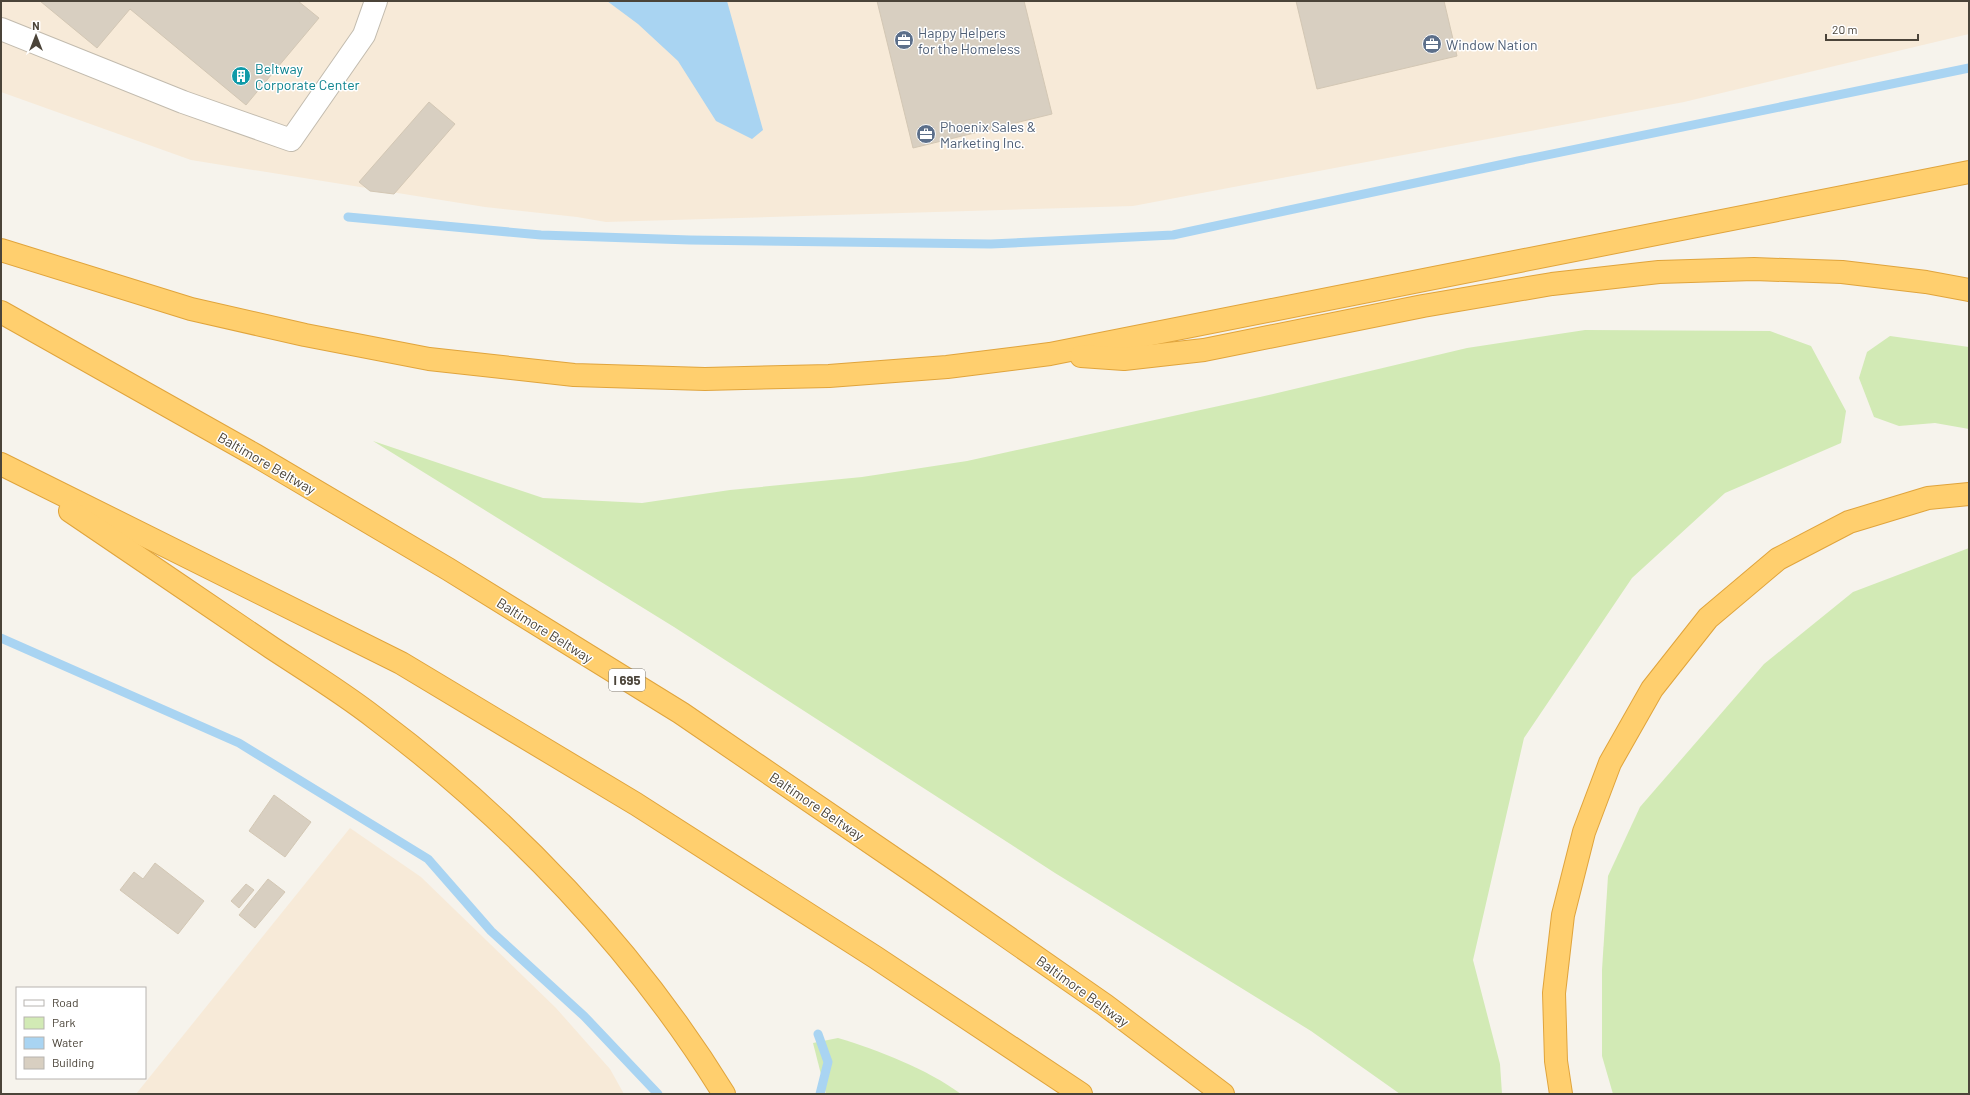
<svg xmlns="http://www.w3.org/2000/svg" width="1970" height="1095" viewBox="0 0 1970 1095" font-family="Barlow,sans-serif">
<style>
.commercial{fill:#f7ead8}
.green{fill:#d2eab5}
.water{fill:#a9d4f2}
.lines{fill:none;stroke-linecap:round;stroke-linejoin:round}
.stream{stroke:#a9d4f2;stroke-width:9}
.building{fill:#d8cfc1;stroke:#d3c7b4}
.minor-casing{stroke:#c2bbae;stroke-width:24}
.highway-casing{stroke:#e0a43c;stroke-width:24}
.minor{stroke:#fff;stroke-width:22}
.highway{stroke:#ffcf6e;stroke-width:22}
.labels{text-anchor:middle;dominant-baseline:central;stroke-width:3;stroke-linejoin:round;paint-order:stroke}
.shield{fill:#fff;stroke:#817c74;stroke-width:1}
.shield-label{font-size:13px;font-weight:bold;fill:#4b4439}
.service-label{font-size:14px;fill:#4e5e75;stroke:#fff;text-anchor:start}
.culture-label{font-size:14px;fill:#0d838f;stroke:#fff;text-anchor:start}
.street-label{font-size:14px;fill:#4b4439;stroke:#fff}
</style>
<rect width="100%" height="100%" fill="#f6f3ec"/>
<g class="commercial">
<polygon points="1,1 1969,1 1969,34 1684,102 1133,206 606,222 577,217 485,207 191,160 1,92"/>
<polygon points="350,828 421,877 556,1008 610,1069 624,1094 136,1094"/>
</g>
<g class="green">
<polygon points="1585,330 1770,331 1811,346 1846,411 1841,443 1725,493 1632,578 1524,738 1473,960 1500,1064 1502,1094 1400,1094 1311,1031 1055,873 674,627 373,441 543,498 642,503 730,490 862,477 967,461 1260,397 1467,348"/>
<polygon points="1890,336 1969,347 1969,429 1935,423 1899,426 1874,417 1859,378 1867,352"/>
<polygon points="1969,548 1969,1094 1613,1094 1602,1056 1602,970 1608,876 1640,807 1764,664 1853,592"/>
<path d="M838,1038C878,1050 927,1069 961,1094H826L813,1043Z"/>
</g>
<polygon class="water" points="607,1 727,1 763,130 752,139 716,121 678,61 638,24"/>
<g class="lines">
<g class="stream">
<polyline points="348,217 541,235 690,240 991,244 1173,235 1518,161 1969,68"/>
<polyline points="1,638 239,743 428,859 491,931 584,1016 658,1094"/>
<polyline points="818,1034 828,1062 820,1094"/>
</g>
</g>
<g class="building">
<polygon points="40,1 298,1 319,18 246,105 130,9 97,48"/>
<polygon points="877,1 1024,1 1052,114 913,148"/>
<polygon points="1296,1 1444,1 1457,56 1317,89"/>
<polygon points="429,102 455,124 394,194 370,191 359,182"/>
<polygon points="274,795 311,822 285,857 249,831"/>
<polygon points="155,863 204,901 178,934 120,890 134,872 143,879"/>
<polygon points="268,879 285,892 255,928 239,915"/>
<polygon points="246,884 254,890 239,908 231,901"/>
</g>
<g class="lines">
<g class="minor-casing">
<polyline id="minor" points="1,29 183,102 291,140 364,35 376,1"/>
</g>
<g class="highway-casing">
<g id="highway">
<polyline points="1,250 191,309 305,335 429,359 574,375 705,379 829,376 947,367 1050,354 1969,172"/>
<polyline points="1,312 255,455 448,569 681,713 921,877 1105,1005 1223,1094"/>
<polyline points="1081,356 1124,359 1204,350 1423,306 1552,284 1659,272 1754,269 1842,272 1926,282 1969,290"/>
<polyline points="1,464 401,663 636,804 875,957 1081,1094"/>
<path d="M70,511C137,557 205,602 272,648C307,671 343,693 375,718C511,820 634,948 724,1094"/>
<polyline points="1561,1094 1556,1061 1554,993 1563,915 1584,832 1610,763 1652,689 1708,618 1778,559 1849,522 1928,498 1969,494"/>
</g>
</g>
<use href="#minor" class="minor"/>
<use href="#highway" class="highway"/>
</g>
<defs>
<g id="office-disc" transform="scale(1)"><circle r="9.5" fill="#5c6f8a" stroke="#fff"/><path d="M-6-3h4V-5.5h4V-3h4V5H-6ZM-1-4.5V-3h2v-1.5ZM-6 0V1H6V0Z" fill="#fff"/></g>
<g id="building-disc" transform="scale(1)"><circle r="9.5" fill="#0f9aa8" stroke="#fff"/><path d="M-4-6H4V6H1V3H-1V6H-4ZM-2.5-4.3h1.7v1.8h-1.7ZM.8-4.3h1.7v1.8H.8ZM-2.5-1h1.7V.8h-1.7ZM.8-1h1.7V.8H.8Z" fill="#fff"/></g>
</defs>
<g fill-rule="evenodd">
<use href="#office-disc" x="904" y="40"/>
<use href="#office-disc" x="1432" y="44"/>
<use href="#building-disc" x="241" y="76"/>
<use href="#office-disc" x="926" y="134"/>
</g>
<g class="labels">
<rect class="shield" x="609" y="669" width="36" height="22" rx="3"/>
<g class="shield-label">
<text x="627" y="680">I 695</text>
</g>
<g class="service-label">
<text x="918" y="32">Happy Helpers<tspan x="918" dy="16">for the Homeless</tspan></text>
<text x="1446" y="44">Window Nation</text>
<text x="940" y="126">Phoenix Sales &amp;<tspan x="940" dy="16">Marketing Inc.</tspan></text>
</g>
<g class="culture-label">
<text x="255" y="68">Beltway<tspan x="255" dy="16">Corporate Center</tspan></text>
</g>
<g class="street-label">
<text transform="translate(267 463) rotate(30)">Baltimore Beltway</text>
<text transform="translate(545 630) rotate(32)">Baltimore Beltway</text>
<text transform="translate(817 806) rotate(34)">Baltimore Beltway</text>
<text transform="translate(1083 991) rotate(36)">Baltimore Beltway</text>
</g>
</g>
<rect width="1970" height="1095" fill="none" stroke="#4b4439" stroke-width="4"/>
<rect x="16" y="987" width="130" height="92" fill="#ffffff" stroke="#b7b4b0"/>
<rect x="24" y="1000" width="20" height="6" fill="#ffffff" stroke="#b7b4b0"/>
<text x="52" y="1007" font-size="12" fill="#4b4439">Road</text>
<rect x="24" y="1017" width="20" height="12" fill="#d2eab5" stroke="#b7b4b0"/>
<text x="52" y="1027" font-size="12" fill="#4b4439">Park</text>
<rect x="24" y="1037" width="20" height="12" fill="#a9d4f2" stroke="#b7b4b0"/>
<text x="52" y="1047" font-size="12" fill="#4b4439">Water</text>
<rect x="24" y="1057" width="20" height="12" fill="#d8cfc1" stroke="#b7b4b0"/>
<text x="52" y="1067" font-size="12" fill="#4b4439">Building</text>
<g transform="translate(36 36)" stroke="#ffffff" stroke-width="3" paint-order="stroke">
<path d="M0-3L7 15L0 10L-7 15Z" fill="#4b4439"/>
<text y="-6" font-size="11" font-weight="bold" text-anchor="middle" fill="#4b4439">N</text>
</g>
<path d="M1826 34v6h92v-6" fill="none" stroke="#4b4439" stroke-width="2"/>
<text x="1832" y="34" font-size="12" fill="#4b4439" stroke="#ffffff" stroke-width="3" paint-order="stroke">20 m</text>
</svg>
